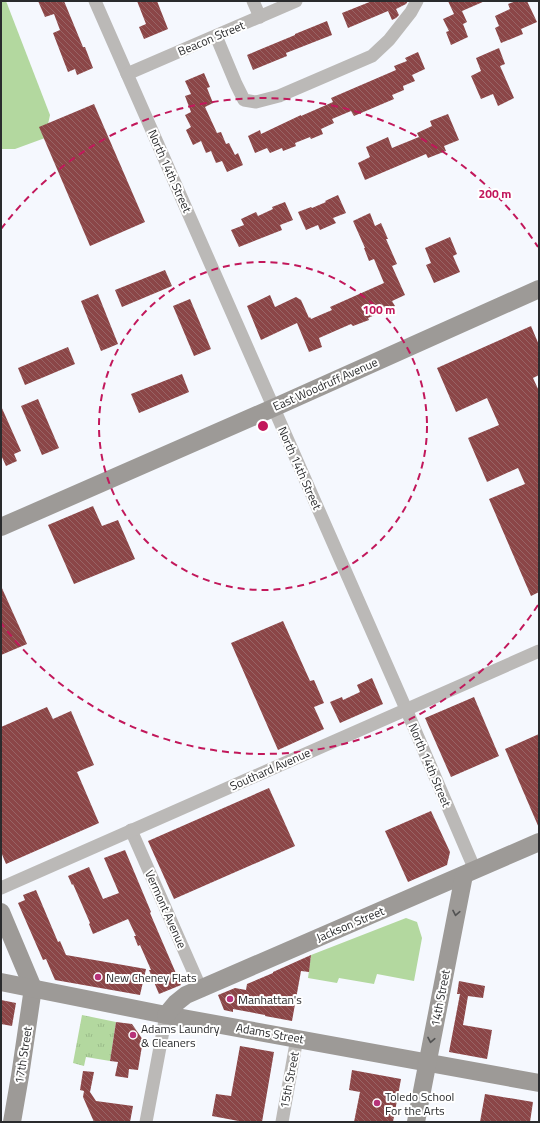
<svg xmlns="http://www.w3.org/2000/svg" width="540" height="1123" viewBox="0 0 540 1123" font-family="'Titillium Web',sans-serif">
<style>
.grass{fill:url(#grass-tufts)}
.green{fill:#b3d89f}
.building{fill:url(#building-back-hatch)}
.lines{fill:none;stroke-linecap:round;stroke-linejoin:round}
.street{stroke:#bbb9b7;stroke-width:13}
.secondary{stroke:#9d9a97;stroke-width:18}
.oneway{stroke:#525252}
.ring{fill:none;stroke:#c2185b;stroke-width:2;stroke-dasharray:7 5}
.poi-dot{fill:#b73379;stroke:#fff;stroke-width:1.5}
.labels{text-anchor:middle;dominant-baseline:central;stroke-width:4;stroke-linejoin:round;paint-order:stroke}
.street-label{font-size:12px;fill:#2a2b2d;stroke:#fff}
.poi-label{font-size:12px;fill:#2a2b2d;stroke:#fff;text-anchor:start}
.centre{fill:#c2185b;stroke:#fff;stroke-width:2}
.ring-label{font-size:12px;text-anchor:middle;font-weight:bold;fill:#c2185b;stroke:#fff;stroke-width:4;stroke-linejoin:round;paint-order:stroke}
</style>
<defs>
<pattern id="grass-tufts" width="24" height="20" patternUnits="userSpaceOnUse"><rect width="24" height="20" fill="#b3d89f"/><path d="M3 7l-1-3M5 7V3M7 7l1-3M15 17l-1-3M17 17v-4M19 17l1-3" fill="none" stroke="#9aba89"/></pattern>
<pattern id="building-back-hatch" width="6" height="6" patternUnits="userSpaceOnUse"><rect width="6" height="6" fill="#8b4647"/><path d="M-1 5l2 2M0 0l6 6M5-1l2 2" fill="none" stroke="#986465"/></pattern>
</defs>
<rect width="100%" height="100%" fill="#f5f8fe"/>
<polygon class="grass" points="82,1015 116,1022 110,1061 86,1057 84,1066 73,1063"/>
<g class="green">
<polygon points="1,1 6,1 50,115 45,138 15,149 1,149"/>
<polygon points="406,918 417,922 422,938 414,981 377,974 374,984 339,978 337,983 308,978 311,955"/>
</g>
<g class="building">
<polygon points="38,1 64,1 83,47 85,47 93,68 77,75 75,69 68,72 53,33 60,30 54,14 45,17"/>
<polygon points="137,1 157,1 168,29 144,39 139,27 146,24"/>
<polygon points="372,1 408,1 406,4 396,9 399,15 396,18 392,20 388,11 348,28 342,13"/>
<polygon points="448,1 485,1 462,11 467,22 463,24 468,37 451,45 446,32 449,31 443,19 454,14"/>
<polygon points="516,1 527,1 537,22 521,29 523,34 501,43 495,28 499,26 495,16 510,9 508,4"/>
<polygon points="327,21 332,35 286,53 287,56 253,70 247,55 295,35 295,34"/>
<polygon points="499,48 505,64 500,66 514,98 498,106 493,94 481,99 471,76 481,71 476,58"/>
<polygon points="418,52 425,69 412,75 415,81 403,86 404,90 392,95 394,99 354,116 351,111 332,119 334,123 321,129 323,134 311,139 310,137 295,143 296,146 283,151 282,148 270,153 267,148 255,153 248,136 260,130 261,134 301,115 301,116 333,102 331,98 396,70 394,66 407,61 405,58"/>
<polygon points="204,73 210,87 207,88 213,103 205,107 217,133 221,132 226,144 229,143 235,155 238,153 243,165 227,172 222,161 216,163 211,151 206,153 201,141 193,145 186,130 191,127 185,115 191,112 185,96 191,94 185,81"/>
<polygon points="94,104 145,222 90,246 39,127"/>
<polygon points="448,114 459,140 444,146 446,151 428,158 426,154 365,180 358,163 370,157 366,147 388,137 392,148 419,137 417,133 432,126 430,121"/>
<polygon points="338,195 346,213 333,218 336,223 320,230 318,225 306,230 298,212 311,207 312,208 326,202 325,201"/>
<polygon points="285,202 293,220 280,225 282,230 239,247 231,230 244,225 241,219 256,212 258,216 273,209 272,207"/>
<polygon points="370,213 375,226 381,223 388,239 386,239 397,264 392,266 405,295 392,301 395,306 368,318 369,320 353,326 351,324 319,338 322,347 309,352 297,323 261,340 247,306 270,295 275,307 296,297 301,300 309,318 310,317 311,319 332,310 330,307 384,283 374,259 369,261 364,248 365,248 353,221"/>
<polygon points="450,237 457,254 453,256 460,272 434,283 426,265 431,263 425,248"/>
<polygon points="165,270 172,286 122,307 115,290"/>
<polygon points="98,294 118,344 101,351 81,301"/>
<polygon points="190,299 211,349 194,356 173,306"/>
<polygon points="531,326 539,345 539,375 533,378 539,391 539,592 531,596 489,499 525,484 518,468 487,482 468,438 499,425 487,398 456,412 437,368"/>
<polygon points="68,347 75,364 25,385 18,368"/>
<polygon points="182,374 189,392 139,413 131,394"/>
<polygon points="38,399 59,448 42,455 21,406"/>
<polygon points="1,406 21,451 14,454 17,461 6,466 1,455"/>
<polygon points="93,506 102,526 118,520 135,559 74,584 48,525"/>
<polygon points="1,586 27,644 1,655"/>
<polygon points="283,621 310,681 314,680 324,703 314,707 324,729 278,750 231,643"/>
<polygon points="372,678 383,704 340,723 330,702 342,697 343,700 360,692 357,685"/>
<polygon points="474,697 499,756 451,777 425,718"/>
<polygon points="47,707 53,719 71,711 94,765 77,772 99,823 6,864 1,852 1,727"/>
<polygon points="539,734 539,828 505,749"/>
<polygon points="269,788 295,846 174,899 148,841"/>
<polygon points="431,811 450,852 447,865 408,882 385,831"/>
<polygon points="125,850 151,912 150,913 181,985 159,994 149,970 151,970 140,945 138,946 134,936 136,936 128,919 93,934 89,924 90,923 73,884 72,885 68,876 89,867 103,899 119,893 104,858"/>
<polygon points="36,890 58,942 60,941 66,955 146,969 140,995 55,980 46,959 43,960 18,903 25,900 23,895"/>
<polygon points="311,955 309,972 301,971 292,1021 265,1016 265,1015 233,1009 233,1012 224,1010 218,995 235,988 246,990 247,984 273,973 273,972"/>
<polygon points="459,981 485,986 483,998 468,996 463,1025 492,1030 487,1059 449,1052 460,994 457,994"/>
<polygon points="1,1000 16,1003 12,1026 1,1024"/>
<polygon points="116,1022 132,1024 143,1040 138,1070 129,1069 128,1078 115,1076 118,1062 110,1061"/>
<polygon points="240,1046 274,1052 262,1122 244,1122 212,1116 216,1094 231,1096"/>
<polygon points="352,1070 401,1079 393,1122 354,1122 360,1092 349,1090"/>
<polygon points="83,1071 94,1072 90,1092 96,1101 133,1106 130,1122 94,1122 83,1097 84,1091 80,1090"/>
<polygon points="485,1094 533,1102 530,1122 480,1122"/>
</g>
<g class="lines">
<g class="street">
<polyline points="95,1 406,709 475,870"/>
<polyline points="253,1 260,17"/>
<polyline points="216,36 236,84 244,100 256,102 279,96 372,56 389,40 411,12 417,1"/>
<polyline points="127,74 296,1"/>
<polyline points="131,830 201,989"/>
<polyline points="1,888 539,651"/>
<polyline points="146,1122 166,1015"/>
<polyline points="282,1122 297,1038"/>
</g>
<g class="secondary">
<polyline points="1,527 273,408 539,289"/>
<polyline points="1,912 33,988 20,1076 12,1122"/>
<polyline points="1,982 166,1015 539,1083"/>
<polyline points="166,1015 176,1003 186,995 539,842"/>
<polyline points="416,1122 464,875"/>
</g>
</g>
<defs><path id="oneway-chevron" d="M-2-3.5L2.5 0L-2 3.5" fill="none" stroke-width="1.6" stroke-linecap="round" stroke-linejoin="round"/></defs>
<g class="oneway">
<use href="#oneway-chevron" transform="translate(456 913) rotate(101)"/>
<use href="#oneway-chevron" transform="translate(431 1040) rotate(101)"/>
</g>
<g class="ring">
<circle cx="263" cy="426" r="164"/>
<path d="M538 605A328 328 0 0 1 1 623M1 229A328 328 0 0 1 538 247"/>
</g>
<g class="poi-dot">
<circle cx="98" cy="977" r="4"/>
<circle cx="230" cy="999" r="4"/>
<circle cx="133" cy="1035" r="4"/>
<circle cx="377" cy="1103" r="4"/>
</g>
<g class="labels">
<g class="street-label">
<text transform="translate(211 38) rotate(-23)">Beacon Street</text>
<text transform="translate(170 171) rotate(66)">North 14th Street</text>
<text transform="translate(325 384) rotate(-24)">East Woodruff Avenue</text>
<text transform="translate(300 468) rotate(66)">North 14th Street</text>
<text transform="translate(430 765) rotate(67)">North 14th Street</text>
<text transform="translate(270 769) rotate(-24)">Southard Avenue</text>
<text transform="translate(166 909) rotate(66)">Vermont Avenue</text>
<text transform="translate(350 924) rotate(-23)">Jackson Street</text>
<text transform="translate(440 998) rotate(-79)">14th Street</text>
<text transform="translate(270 1033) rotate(10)">Adams Street</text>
<text transform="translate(23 1055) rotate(-81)">17th Street</text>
<text transform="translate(289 1080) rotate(-79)">15th Street</text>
</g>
<g class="poi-label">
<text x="106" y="977">New Cheney Flats</text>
<text x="238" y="999">Manhattan's</text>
<text x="141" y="1028">Adams Laundry<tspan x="141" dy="14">&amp; Cleaners</tspan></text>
<text x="385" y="1096">Toledo School<tspan x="385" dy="14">For the Arts</tspan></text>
</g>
</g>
<circle cx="263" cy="426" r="6" class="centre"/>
<g class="ring-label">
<text x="495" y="198">200 m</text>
<text x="379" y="314">100 m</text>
</g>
<rect width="540" height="1123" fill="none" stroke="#2a2b2d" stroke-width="4"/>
</svg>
